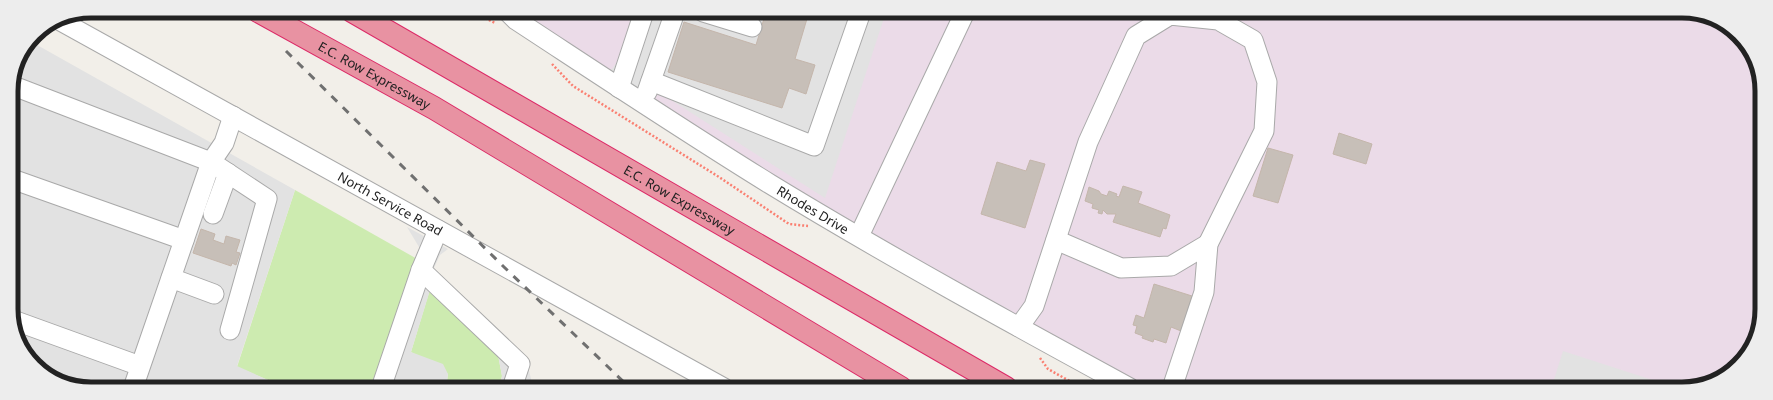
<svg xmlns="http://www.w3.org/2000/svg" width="1773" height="400" viewBox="0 0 1773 400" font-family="'Noto Sans',sans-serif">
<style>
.industrial{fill:#ebdbe8}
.grass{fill:#cdebb0}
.parking{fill:#e2e2e2}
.building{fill:#c7bfb8;stroke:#c4b6ab}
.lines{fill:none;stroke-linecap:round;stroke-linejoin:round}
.minor-casing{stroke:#a9a9a9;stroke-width:21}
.highway-casing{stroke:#dc2a67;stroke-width:24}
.path{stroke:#fa8072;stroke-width:2.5;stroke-dasharray:2 2;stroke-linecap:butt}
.minor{stroke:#fff;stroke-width:19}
.highway{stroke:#e892a2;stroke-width:22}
.rail{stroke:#707070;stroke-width:3;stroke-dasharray:8 8;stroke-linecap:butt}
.labels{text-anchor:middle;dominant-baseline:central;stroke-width:3;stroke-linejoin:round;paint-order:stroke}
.street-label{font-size:13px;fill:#222;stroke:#fff}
.rim{fill:none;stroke:#222;stroke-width:5}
</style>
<rect width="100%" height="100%" fill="#f2efe9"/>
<polygon class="industrial" points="520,11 1698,12 1738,34 1760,75 1761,325 1735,369 1687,389 1147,388 1004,310 823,207 602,68"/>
<g class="grass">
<polygon points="295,190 419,260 370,388 287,388 237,367"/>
<polygon points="431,286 498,355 502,376 499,388 446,388 448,374 411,352"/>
</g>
<g class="parking">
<polygon points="634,12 766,12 756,45 684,22 668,72 782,108 789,88 806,94 815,65 795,59 809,12 886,12 825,198 657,91 652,100 606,71 612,69 617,62"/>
<polygon points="30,41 295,190 237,366 268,380 265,388 75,388 35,366 13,325 11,86 17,60"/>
<polygon points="407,227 448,249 440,255 434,268 526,357 533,388 499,388 502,376 498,355 431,287 411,352 443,364 448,374 446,388 370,388 419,260 419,247"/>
<polygon points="1563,351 1671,386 1670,389 1551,389"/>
</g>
<g class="building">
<polygon points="766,12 809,12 795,59 815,65 806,94 789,88 782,108 668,72 684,22 756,45"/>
<polygon points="1339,133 1372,144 1366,164 1333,154"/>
<polygon points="1268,148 1293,155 1278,203 1253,196"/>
<polygon points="1030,160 1045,164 1025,228 981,214 997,162 1026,171"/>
<polygon points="1123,186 1142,192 1138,203 1170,215 1166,229 1163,228 1160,237 1113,222 1116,214 1107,214 1103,210 1102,214 1098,213 1099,210 1092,208 1093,204 1085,201 1089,187 1099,191 1101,194 1107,196 1109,191 1117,194 1116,196 1119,197"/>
<polygon points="201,229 215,234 213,240 224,244 226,236 240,240 236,252 240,253 236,265 232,263 231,266 193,253"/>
<polygon points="1154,284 1192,296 1181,331 1171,327 1166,343 1154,339 1153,342 1142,338 1143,336 1135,333 1137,326 1133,325 1136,315 1144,318"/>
<polygon points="268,380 287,388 265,388"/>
</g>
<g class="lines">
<g class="minor-casing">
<g id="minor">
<path id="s1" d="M507,11L516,20C600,75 684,131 770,184C888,256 1009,322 1130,388"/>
<polyline points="703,12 752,27"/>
<path id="s2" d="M57,19L724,388"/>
<polyline points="651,81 814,146 861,12"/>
<polyline points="11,85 211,162 267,199 230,330"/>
<polyline points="619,88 644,12"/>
<polyline points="647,92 675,12"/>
<polyline points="12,179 184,240"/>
<polyline points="213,214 228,173"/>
<polyline points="859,236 965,12"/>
<polyline points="1056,240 1121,268 1171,266 1208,244"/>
<polyline points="421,270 520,364 512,388"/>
<polyline points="171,278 214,294"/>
<polyline points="13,320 140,366"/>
<polyline points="1019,327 1034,306 1088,142 1136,36 1170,15 1218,20 1253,40 1267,82 1264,131 1208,244 1204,292 1172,388"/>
<polyline points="133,388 211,162 224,143 233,116"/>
<polyline points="381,388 421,270 438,230"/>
</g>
</g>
<g class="highway-casing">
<g id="highway">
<path id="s3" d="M258,11L434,108L901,388"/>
<path id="s4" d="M352,11L1006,388"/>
</g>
</g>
<g class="path">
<polyline points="471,11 495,23"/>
<polyline points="552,64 573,86 719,177 789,224 808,226"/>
<polyline points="1040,358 1048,369 1082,388"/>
</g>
<use href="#minor" class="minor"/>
<use href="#highway" class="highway"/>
<polyline class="rail" points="286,51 504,267 630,388"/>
</g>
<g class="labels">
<g class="street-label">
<text stroke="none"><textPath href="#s3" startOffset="133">E.C. Row Expressway</textPath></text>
<text stroke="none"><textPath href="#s4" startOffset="378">E.C. Row Expressway</textPath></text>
<text stroke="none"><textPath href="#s2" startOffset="381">North Service Road</textPath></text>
<text stroke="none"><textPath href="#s1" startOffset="365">Rhodes Drive</textPath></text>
</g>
</g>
<path d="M0 0H1773V400H0ZM91 18H1682A73 73 0 0 1 1755 91V309A73 73 0 0 1 1682 382H91A73 73 0 0 1 18 309V91A73 73 0 0 1 91 18Z" fill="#ededed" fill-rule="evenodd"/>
<path class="rim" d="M91 18H1682A73 73 0 0 1 1755 91V309A73 73 0 0 1 1682 382H91A73 73 0 0 1 18 309V91A73 73 0 0 1 91 18Z"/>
</svg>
